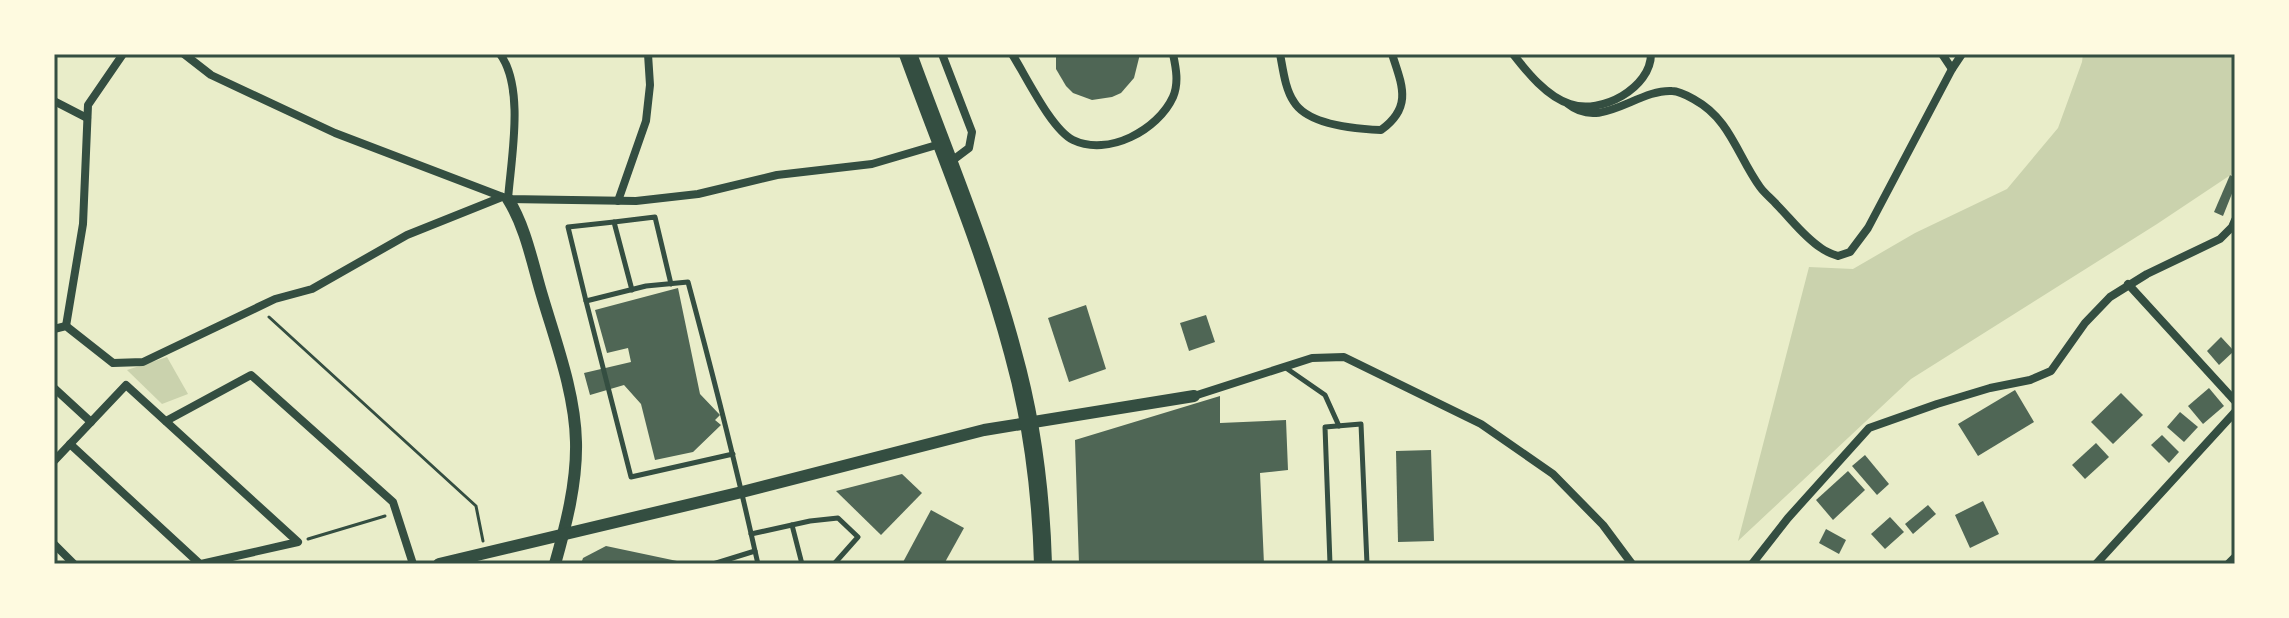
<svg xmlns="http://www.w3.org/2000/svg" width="2289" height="618" viewBox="0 0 2289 618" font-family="'Fira Sans Condensed',sans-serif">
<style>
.green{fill:#cad2ad}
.building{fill:#4f6655}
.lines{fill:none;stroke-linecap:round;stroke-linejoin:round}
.path{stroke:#344e41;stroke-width:3}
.service{stroke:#344e41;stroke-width:5}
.minor{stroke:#344e41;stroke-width:8}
.tertiary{stroke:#344e41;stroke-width:12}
.trunk{stroke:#344e41;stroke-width:18}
.neatline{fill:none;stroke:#344e41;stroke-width:3}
</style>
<rect width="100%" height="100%" fill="#e9edc9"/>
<g class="green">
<polygon points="2083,54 2235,54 2235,172 2157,224 1911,379 1738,541 1809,267 1853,269 1915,233 2007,189 2058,128 2082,62"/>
<polygon points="167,357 188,394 162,404 127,370"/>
</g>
<g class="building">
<polygon points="1056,54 1139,54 1139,58 1134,78 1121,93 1112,97 1092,100 1073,93 1066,86 1056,69"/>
<polygon points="2230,175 2235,178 2235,186 2223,216 2214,212"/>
<polygon points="678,288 700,394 720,415 715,420 721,425 693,452 655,460 641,404 624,385 590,395 584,373 631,362 628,348 607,353 595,310"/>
<polygon points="1086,305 1106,369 1069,382 1048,318"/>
<polygon points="1206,315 1215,342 1189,351 1180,323"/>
<polygon points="2221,337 2234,351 2219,365 2207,351"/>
<polygon points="2209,388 2224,406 2203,424 2188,406"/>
<polygon points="2015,390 2034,422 1978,456 1958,424"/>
<polygon points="2121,393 2143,415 2113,444 2091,422"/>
<polygon points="1220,396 1220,423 1286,420 1288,470 1260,473 1264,564 1079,564 1075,440"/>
<polygon points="2180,412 2198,427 2184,442 2167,427"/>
<polygon points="2162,435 2179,452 2169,463 2151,445"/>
<polygon points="2096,443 2109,457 2085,479 2072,465"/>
<polygon points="1431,450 1434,541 1398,542 1396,451"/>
<polygon points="1865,455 1889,484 1877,495 1852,466"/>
<polygon points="1848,471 1865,490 1833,520 1816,500"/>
<polygon points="902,474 922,493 881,535 836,491"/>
<polygon points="1983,501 1999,534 1970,548 1955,515"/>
<polygon points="1928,505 1936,514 1913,534 1905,524"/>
<polygon points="931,510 964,528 944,564 902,564"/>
<polygon points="1890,517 1904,532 1885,549 1871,534"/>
<polygon points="1826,529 1846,540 1839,554 1819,543"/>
<polygon points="606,546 677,561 677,564 581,564 583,558"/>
</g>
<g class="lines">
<g class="path">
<polyline points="269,317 476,506 483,541"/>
<polyline points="308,539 385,516"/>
</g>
<g class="service">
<polyline points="614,222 655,217 671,284"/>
<polyline points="586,301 568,227 614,222 632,290"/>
<polyline points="1286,368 1325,395 1339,426"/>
<path d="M733,454L631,477L586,301L646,286L688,282C712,371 735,461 755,551L758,564"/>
<polyline points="792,525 802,564"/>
<polyline points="751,534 810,521 838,518 858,537 834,564"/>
<polyline points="713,564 755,551"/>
<polyline points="1330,564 1325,427 1361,424 1367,564"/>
</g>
<g class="minor">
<polyline points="184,54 211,75 335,133 508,199 636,201 698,194 777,175 872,164 940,144"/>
<path d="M500,54C525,88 511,159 508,199"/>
<polyline points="942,54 972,132 969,148 949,163"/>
<path d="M1012,54C1026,76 1051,129 1073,140C1108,157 1158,130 1173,97C1179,83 1176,68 1173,54"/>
<path d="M1280,54C1283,69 1285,89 1294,102C1308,125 1357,129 1381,130C1413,107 1402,85 1392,54"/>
<path d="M1513,54C1527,72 1547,97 1570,104C1601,115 1651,88 1651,54"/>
<polyline points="1942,54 1952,69 1962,54"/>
<polyline points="54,101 87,118"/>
<path d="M1568,104C1601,131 1637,89 1672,91C1680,91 1688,96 1695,100C1730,119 1738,157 1760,187C1765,194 1772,199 1777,205C1791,219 1804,237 1821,248C1826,252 1832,254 1838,256L1850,252L1868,228L1952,69"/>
<polyline points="618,201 646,121 650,85 648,54"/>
<polyline points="2128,284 2235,401"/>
<polyline points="66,326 83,224 88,105 123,54"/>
<polyline points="54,329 66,326 113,363 143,362 275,299 312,289 407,235 502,197"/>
<polyline points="54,388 91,422"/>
<polyline points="1194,396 1312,358 1344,357 1481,424 1553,474 1603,525 1632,564"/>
<polyline points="166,421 251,375 393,502 413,564"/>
<polyline points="70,444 200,564"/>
<polyline points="54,461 126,385 298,542 201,564"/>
<polyline points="54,544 74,564"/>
<polyline points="1752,564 1788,518 1869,428 1937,404 1990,388 2030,380 2051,371 2085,323 2110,297 2147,274 2220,239 2232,227 2235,220"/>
<polyline points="2096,564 2235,412"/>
<polyline points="2228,564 2235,557"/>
</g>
<g class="tertiary">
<path d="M508,199C525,226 532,261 541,292C555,340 575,392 576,442C577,483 566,525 555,564"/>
<polyline points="439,564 742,492 984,430 1194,396"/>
</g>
<path class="trunk" d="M908,54C944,153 986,251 1013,353C1032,421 1041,494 1043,564"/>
</g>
<rect width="2289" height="618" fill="none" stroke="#fefae0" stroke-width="112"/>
<rect x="56" y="56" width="2177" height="506" class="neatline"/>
</svg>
